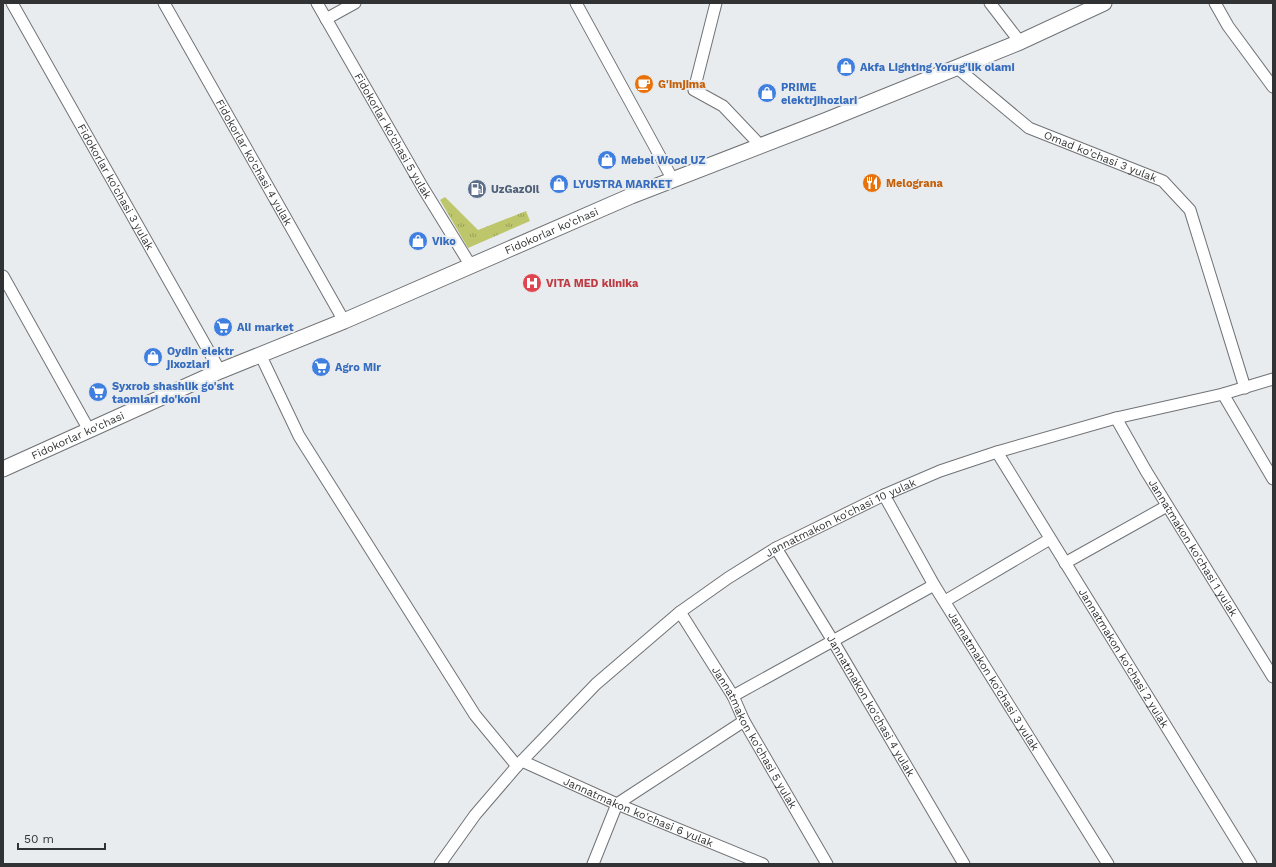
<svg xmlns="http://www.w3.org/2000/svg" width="1276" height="867" viewBox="0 0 1276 867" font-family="'Work Sans',sans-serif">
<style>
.grass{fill:url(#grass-tufts)}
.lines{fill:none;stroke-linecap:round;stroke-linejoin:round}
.minor-casing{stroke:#707376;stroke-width:13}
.major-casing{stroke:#707376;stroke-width:17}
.minor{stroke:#fff;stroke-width:11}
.major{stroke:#fff;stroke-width:15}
.labels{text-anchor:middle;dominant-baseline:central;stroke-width:4;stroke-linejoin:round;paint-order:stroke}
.shop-label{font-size:11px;font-weight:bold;fill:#366cbe;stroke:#e9ecef;text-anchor:start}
.food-label{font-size:11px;font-weight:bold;fill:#c56008;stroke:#e9ecef;text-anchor:start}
.street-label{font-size:11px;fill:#313233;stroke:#e9ecef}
.service-label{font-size:11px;font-weight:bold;fill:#4e5e75;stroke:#e9ecef;text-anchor:start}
.health-label{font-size:11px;font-weight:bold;fill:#be3a42;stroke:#e9ecef;text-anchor:start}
</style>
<defs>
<pattern id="grass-tufts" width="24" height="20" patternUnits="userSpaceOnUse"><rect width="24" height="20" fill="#bdc66b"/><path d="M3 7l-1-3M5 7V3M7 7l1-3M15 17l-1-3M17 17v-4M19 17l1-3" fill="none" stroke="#9aa159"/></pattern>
</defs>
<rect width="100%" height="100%" fill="#e9ecef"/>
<polygon class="grass" points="445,197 478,230 526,211 530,221 468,248 440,200"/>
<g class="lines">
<g class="minor-casing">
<g id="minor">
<path id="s1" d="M12,3L220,371"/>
<path id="s2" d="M164,3L344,321"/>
<path id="s3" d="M317,3L423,188L471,266"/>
<polyline points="576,3 673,180"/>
<polyline points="716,3 694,90 723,106 761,146"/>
<polyline points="990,3 1020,42"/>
<polyline points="1215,3 1228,26 1273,87"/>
<polyline points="326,19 355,3"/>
<path id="s4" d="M956,67L1029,128L1163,181L1190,210L1245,388"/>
<polyline points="3,276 89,430"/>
<polyline points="260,354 299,436 475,715 517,766"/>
<polyline points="1223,394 1273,479"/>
<path id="s5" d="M1116,418L1146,471L1273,677"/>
<path id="s6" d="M997,452L1251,864"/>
<path id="s7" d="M884,495L934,585L1108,864"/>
<path id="s8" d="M776,548L833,641L964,864"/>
<polyline points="1065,563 1167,506"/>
<polyline points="945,601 1050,539"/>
<path id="s9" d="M680,612L733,696L744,721L827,864"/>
<polyline points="733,696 934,585"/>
<path id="s10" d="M522,761L617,804L763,864"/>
<path id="s11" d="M440,864L475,815L517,766L596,684L680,612L728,578L776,548L884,495L940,471L997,452L1116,418L1223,394L1273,379"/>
<polyline points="593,864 617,804 744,721"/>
</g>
</g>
<g class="major-casing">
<g id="major">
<path id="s12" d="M3,469L220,371L344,321L631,196L827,120L1020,42L1104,3"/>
</g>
</g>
<use href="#minor" class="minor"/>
<use href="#major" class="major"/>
</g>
<defs>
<g id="shop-disc" transform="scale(1)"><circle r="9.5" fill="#3f7fe0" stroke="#e9ecef"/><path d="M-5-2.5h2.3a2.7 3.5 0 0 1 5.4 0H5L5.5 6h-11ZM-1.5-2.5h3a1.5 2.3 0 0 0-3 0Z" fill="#fff"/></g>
<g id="cafe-disc" transform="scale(1)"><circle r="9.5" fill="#e8710a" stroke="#e9ecef"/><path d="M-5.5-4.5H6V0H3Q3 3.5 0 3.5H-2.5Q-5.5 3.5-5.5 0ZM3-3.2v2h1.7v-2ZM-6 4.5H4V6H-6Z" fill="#fff"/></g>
<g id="restaurant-disc" transform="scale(1)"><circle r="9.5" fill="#e8710a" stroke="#e9ecef"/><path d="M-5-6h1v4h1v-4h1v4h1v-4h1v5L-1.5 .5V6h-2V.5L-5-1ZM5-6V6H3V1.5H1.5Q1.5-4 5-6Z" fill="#fff"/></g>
<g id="fuel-disc" transform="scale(1)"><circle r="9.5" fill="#5c6f8a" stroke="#e9ecef"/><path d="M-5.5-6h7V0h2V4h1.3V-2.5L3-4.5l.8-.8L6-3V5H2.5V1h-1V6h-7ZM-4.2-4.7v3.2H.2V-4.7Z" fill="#fff"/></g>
<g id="hospital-disc" transform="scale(1)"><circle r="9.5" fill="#e0444e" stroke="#e9ecef"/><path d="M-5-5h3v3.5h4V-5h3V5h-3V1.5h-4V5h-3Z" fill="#fff"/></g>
<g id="supermarket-disc" transform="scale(1)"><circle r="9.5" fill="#3f7fe0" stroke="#e9ecef"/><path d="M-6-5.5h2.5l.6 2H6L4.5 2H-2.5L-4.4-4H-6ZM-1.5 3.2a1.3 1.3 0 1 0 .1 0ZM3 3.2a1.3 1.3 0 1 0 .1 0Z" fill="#fff"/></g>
</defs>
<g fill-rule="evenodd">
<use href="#shop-disc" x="846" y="67"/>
<use href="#cafe-disc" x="644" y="84"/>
<use href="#shop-disc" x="767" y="93"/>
<use href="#shop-disc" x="607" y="160"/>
<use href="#restaurant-disc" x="872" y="183"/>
<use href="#shop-disc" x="559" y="184"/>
<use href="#fuel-disc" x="477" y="189"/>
<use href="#shop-disc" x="418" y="241"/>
<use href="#hospital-disc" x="532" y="283"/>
<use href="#supermarket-disc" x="223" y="327"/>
<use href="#shop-disc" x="153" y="357"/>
<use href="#supermarket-disc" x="321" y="367"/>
<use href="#supermarket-disc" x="98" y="392"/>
</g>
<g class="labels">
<g class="shop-label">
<text x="860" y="67">Akfa Lighting Yorug'lik olami</text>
<text x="781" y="87">PRIME<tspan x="781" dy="13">elektrjihozlari</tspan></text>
<text x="621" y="160">Mebel Wood UZ</text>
<text x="573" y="184">LYUSTRA MARKET</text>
<text x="432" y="241">Viko</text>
<text x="237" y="327">Ali market</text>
<text x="167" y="351">Oydin elektr<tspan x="167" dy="13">jixozlari</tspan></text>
<text x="335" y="367">Agro Mir</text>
<text x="112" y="386">Syxrob shashlik go'sht<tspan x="112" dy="13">taomlari do'koni</tspan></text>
</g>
<g class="food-label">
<text x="658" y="84">G'imjima</text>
<text x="886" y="183">Melograna</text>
</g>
<g class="street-label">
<text stroke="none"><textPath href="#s3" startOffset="153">Fidokorlar ko'chasi 5 yulak</textPath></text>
<text stroke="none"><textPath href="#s4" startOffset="172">Omad ko'chasi 3 yulak</textPath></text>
<text stroke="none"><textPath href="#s2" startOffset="183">Fidokorlar ko'chasi 4 yulak</textPath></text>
<text stroke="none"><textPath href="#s1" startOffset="211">Fidokorlar ko'chasi 3 yulak</textPath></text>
<text stroke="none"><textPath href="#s12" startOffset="598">Fidokorlar ko'chasi</textPath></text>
<text stroke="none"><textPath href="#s12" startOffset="82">Fidokorlar ko'chasi</textPath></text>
<text stroke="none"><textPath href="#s11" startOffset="536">Jannatmakon ko'chasi 10 yulak</textPath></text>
<text stroke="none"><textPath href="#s5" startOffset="151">Jannatmakon ko'chasi 1 yulak</textPath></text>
<text stroke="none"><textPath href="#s6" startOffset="242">Jannatmakon ko'chasi 2 yulak</textPath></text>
<text stroke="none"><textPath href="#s7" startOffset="216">Jannatmakon ko'chasi 3 yulak</textPath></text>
<text stroke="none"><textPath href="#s8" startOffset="184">Jannatmakon ko'chasi 4 yulak</textPath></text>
<text stroke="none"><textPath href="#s9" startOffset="146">Jannatmakon ko'chasi 5 yulak</textPath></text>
<text stroke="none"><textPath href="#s10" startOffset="127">Jannatmakon ko'chasi 6 yulak</textPath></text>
</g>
<g class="service-label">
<text x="491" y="189">UzGazOil</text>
</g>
<g class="health-label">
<text x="546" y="283">VITA MED klinika</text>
</g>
</g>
<rect width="1276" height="867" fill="none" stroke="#313233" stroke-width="8"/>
<path d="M18 843v6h87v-6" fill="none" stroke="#313233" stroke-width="2"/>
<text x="24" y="843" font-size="12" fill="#313233" stroke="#e9ecef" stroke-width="3" paint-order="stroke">50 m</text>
</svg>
